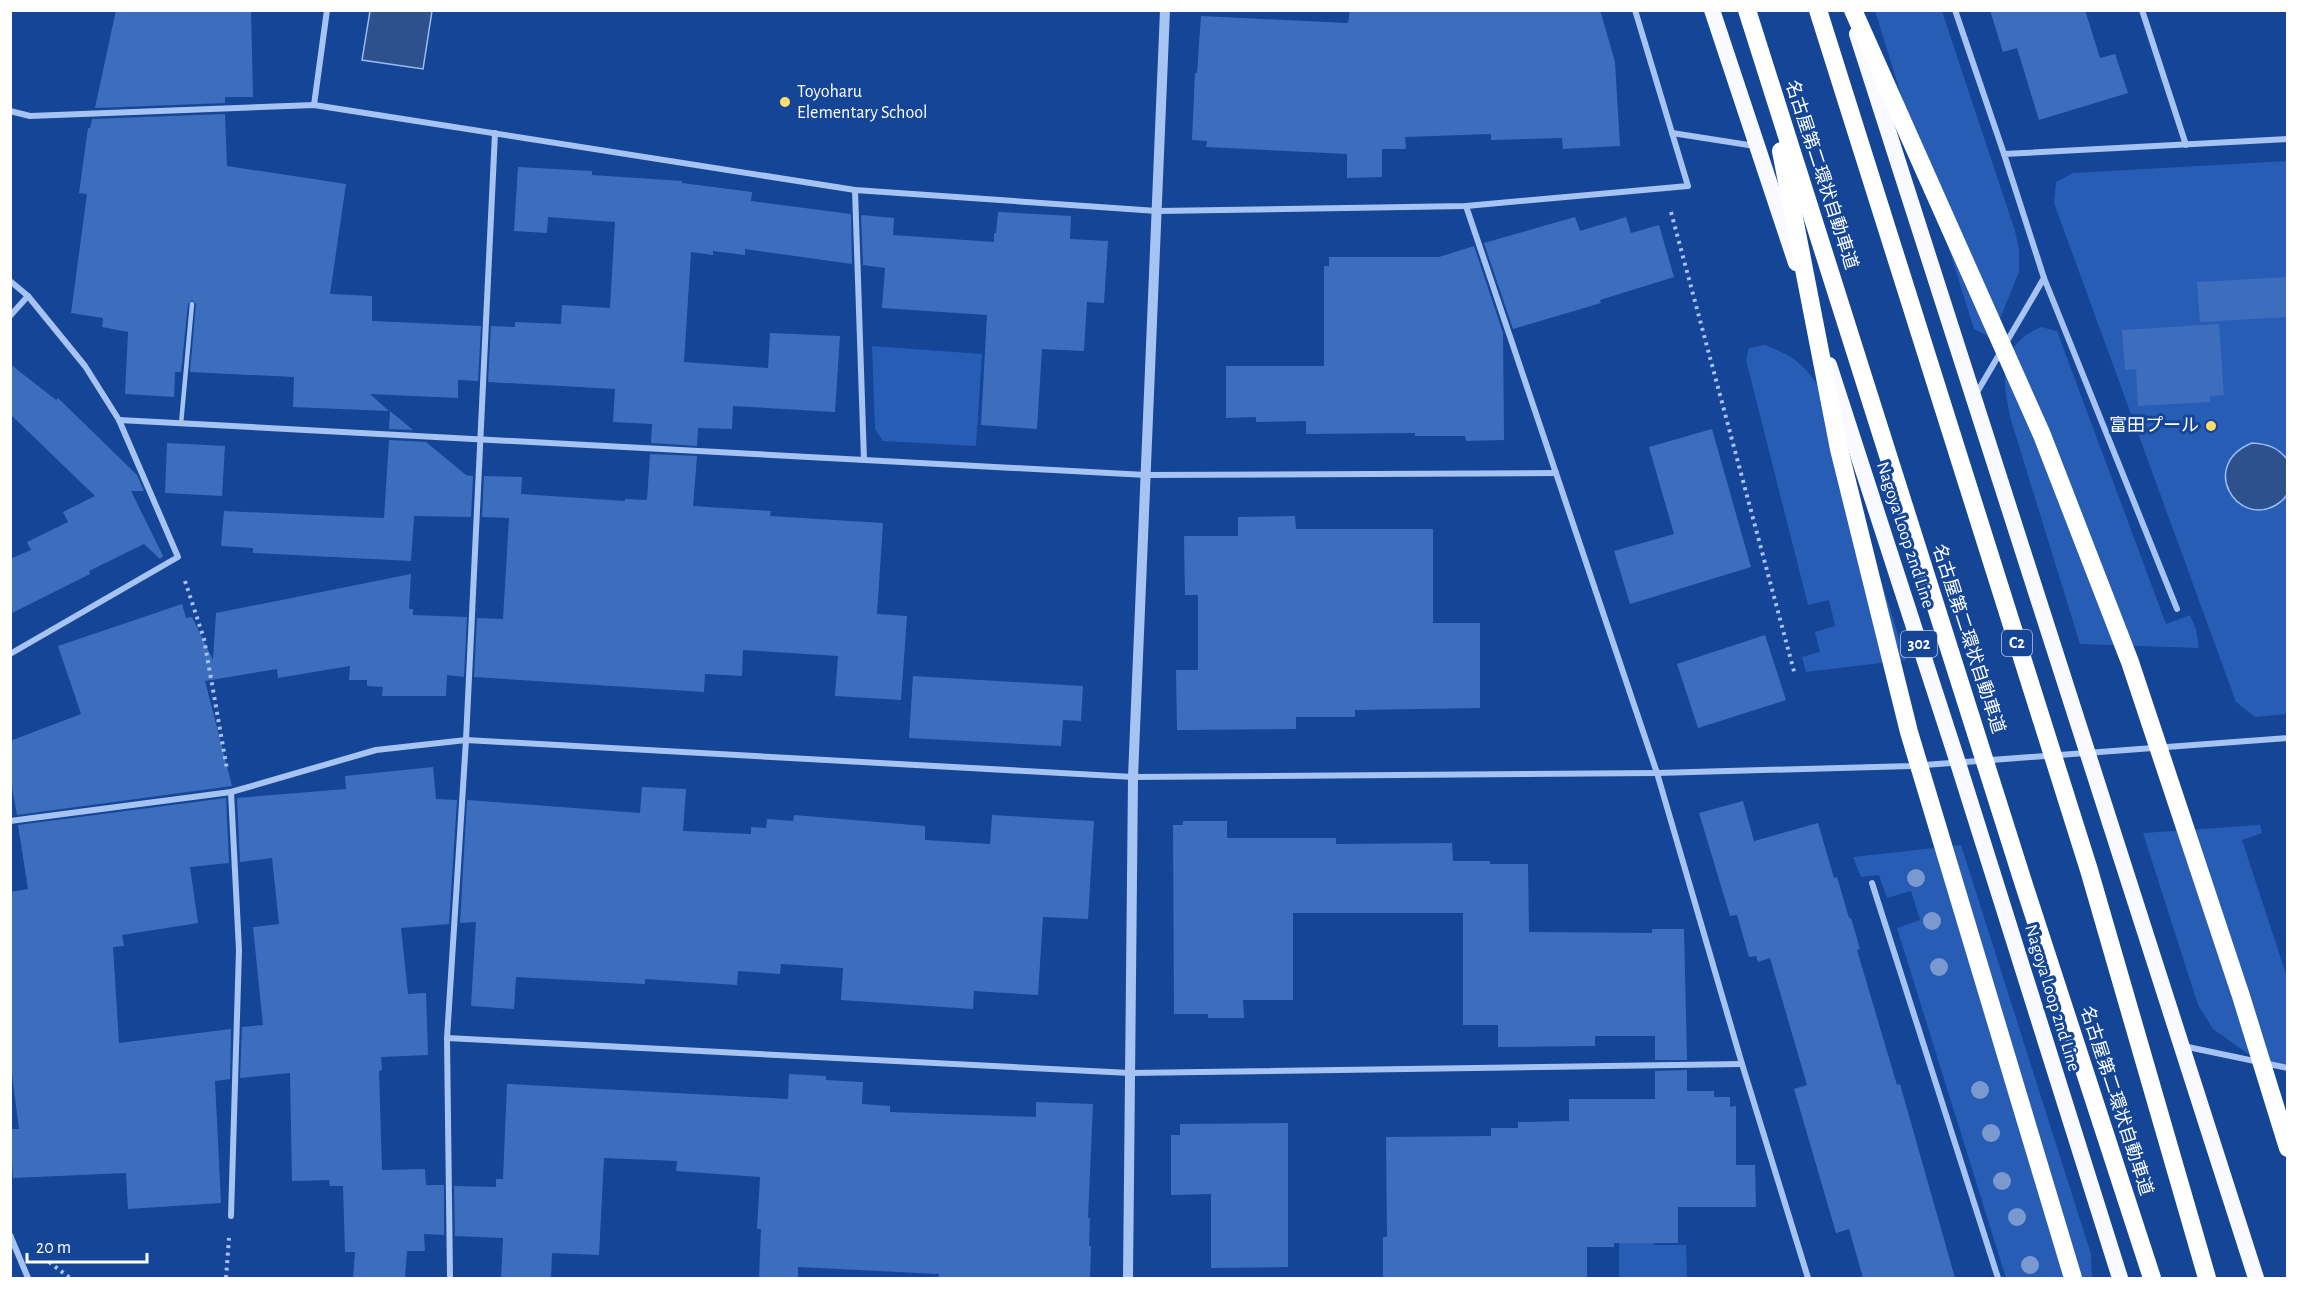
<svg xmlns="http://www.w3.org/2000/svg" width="2298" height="1289" viewBox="0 0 2298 1289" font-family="'Alegreya Sans','Noto Sans JP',sans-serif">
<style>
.green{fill:#275db5}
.water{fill:#2e518e;stroke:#98bdf5;stroke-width:1.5}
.building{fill:#3d6ebe}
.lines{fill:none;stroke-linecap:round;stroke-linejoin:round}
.path{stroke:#a6c3f2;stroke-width:4;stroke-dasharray:3 4.5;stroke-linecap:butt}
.service{stroke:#a6c3f2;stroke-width:4.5}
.minor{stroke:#a6c3f2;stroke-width:6}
.tertiary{stroke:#a6c3f2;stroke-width:10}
.trunk{stroke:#f8faff;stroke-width:16}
.motorway-bridge{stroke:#fff;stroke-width:18}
.tree{fill:#7a9acf}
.poi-dot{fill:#ffdd67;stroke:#144596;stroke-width:2}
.labels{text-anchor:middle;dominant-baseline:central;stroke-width:6;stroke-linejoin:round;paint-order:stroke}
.shield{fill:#144596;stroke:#b8c7e0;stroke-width:1.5}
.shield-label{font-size:16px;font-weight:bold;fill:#fff}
.poi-label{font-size:18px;fill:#fff;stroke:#144596;text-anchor:start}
.street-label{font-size:18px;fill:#fff;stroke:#144596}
</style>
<rect width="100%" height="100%" fill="#144596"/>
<g class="green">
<polygon points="1875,11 1942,11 2015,231 2019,250 2019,272 1997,326 1988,336 1974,329"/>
<polygon points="2287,161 2287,714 2255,717 2236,702 2054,203 2056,182 2073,173"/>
<path d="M2041,327L2057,331L2166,624L2190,615L2196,629L2199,648L2080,644L2011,420C2002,380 1997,346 2041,327Z"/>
<path d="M1765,345C1795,357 1803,363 1821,390L1906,660L1806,672L1802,657L1820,652L1815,632L1835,626L1829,600L1808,605L1746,360L1749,348Z"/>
<polygon points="872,346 982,354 976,446 883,441 875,429"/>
<polygon points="2260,825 2262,833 2242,840 2287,977 2287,1067 2258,1061 2213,1029 2198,1005 2143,833"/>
<polygon points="1961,845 2091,1254 2092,1278 2006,1278 1897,928 1920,920 1911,891 1887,898 1879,875 1861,877 1853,857"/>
<polygon points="1619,1211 1654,1211 1654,1245 1686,1245 1687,1278 1619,1278"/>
</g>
<g class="water">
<polygon points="370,11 432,11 423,69 362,60"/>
<path d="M2252,443C2268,444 2277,447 2287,459C2288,470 2289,482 2288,492C2286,498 2281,502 2276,505C2237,528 2198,465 2252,443Z"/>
</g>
<g class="building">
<polygon points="116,10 251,10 253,97 225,97 225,103 95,108"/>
<polygon points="1350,10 1600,10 1615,62 1620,146 1563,149 1562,138 1491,140 1491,134 1405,137 1406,149 1382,149 1382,177 1347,178 1347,154 1206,147 1207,141 1192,140 1195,73 1197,73 1201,16 1348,23"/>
<polygon points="1990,10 2085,10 2100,58 2115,54 2128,93 2039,120 2017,48 2003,52"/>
<polygon points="225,114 227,166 346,184 330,294 372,296 372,321 481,326 478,381 458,380 458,398 370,394 389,411 293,407 294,377 190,372 196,304 192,300 188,304 181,372 175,372 174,397 125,394 128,332 102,327 103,318 71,313 87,194 79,193 88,128 90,128 92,119"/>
<polygon points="518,167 592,171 592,175 682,181 682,183 752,192 751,201 851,214 852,264 745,249 745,255 713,251 713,255 691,252 684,362 768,368 770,333 840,336 835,412 733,406 732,429 698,428 697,446 651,443 652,424 613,422 615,389 488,382 491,326 515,327 515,322 561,324 562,305 610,308 615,222 548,217 547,233 514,231"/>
<polygon points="998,212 1071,216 1070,239 1108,241 1104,303 1087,302 1084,351 1042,349 1037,429 981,425 987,315 882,308 885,268 863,265 861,215 894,218 893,235 994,242 994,233 996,233"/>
<polygon points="1575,217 1580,231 1626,217 1631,233 1659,225 1674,277 1600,300 1601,303 1513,329 1484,243"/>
<polygon points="1474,246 1503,333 1504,440 1466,441 1465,436 1415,436 1415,433 1306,434 1306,421 1256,422 1256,417 1226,418 1226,366 1324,366 1324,266 1329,266 1329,257 1439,257"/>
<polygon points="2288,277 2288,317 2200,322 2197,282"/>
<polygon points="2219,324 2224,395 2210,396 2210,402 2138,406 2136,369 2125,370 2122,330"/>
<polygon points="10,364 56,400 58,398 137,475 144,491 131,491 163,556 160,559 144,544 89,571 90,574 10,614 10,559 31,550 27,542 68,522 63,512 95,496 10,414"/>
<polygon points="390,411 413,430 389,429"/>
<polygon points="1712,429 1751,567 1630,604 1614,551 1674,534 1649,447"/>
<polygon points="389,440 426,442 466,475 473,476 471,517 414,516 411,561 253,553 253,548 221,546 224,511 384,518"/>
<polygon points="167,443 225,446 222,496 165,493"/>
<polygon points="650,454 697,456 693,506 771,511 770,516 883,523 877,614 907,616 901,700 835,696 838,656 743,650 742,676 705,674 704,692 474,677 477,618 503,619 509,518 482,517 484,476 522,477 521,494 625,501 625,499 647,500"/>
<polygon points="1295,516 1296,529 1433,529 1433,623 1480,623 1480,708 1355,710 1355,717 1296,717 1296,729 1177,730 1176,670 1198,670 1198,595 1185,595 1184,536 1238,536 1238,517"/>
<polygon points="411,574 409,609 413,609 413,615 467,617 464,677 447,675 446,696 382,696 383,687 367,686 367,680 349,680 350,666 278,678 277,669 205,681 232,786 17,815 10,776 10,741 81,714 58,646 182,604 186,618 192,617 213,660 216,613"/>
<polygon points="1765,635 1786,700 1698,728 1677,664"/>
<polygon points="913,676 1083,686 1081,721 1063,720 1061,746 909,738"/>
<polygon points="433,767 436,799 457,800 449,924 401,928 408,994 426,993 428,1055 381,1057 382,1070 379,1071 382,1170 425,1169 426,1185 444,1185 444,1235 424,1234 425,1251 407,1251 405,1278 353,1278 355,1252 345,1252 343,1186 330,1186 329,1180 292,1181 290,1073 240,1078 242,1027 263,1025 253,927 279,924 272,858 240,862 237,798 346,789 345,776"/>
<polygon points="642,787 686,789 683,831 751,834 751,827 766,828 767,819 793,821 794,815 925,826 925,840 990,844 992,815 1094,821 1088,919 1043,917 1038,995 974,991 973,1009 841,1000 843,968 781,964 780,974 738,971 737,985 645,979 645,984 516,977 514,1009 471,1006 476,922 460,923 467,800 640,813"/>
<polygon points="226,798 229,863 190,867 198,923 122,935 124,946 113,947 119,1043 231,1029 230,1079 215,1081 221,1203 128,1209 126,1173 13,1178 10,1129 19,1129 10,1059 10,892 28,889 18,825"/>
<polygon points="1743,801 1754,841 1818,823 1834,878 1837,877 1849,918 1851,918 1860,949 1857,950 1897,1085 1900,1084 1955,1278 1863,1278 1849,1229 1836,1233 1794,1089 1807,1085 1770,958 1758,962 1756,956 1749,957 1737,915 1730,916 1699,813"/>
<polygon points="1183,821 1227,821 1227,838 1336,838 1336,844 1452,843 1453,861 1490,861 1490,864 1528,864 1529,932 1652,933 1652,929 1684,929 1687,1060 1655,1060 1655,1036 1595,1036 1595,1046 1498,1047 1498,1025 1463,1025 1463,913 1293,913 1293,1000 1243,1000 1244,1018 1208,1018 1208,1014 1174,1014 1173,825 1183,825"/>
<polygon points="1687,1070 1687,1091 1714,1091 1714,1097 1730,1097 1730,1107 1736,1106 1736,1165 1755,1165 1756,1207 1678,1207 1678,1243 1614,1243 1614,1247 1587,1247 1587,1278 1383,1278 1383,1237 1387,1237 1386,1137 1491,1136 1491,1128 1518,1128 1518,1122 1569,1121 1569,1099 1655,1099 1655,1071"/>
<polygon points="789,1074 826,1076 826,1080 863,1082 862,1104 890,1106 890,1112 1036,1117 1036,1102 1093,1104 1088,1218 1090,1218 1089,1246 1091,1246 1090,1278 938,1278 939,1274 798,1267 798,1278 759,1278 761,1229 757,1229 760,1177 676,1171 677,1161 604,1158 599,1255 552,1253 551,1278 501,1278 503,1238 455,1236 454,1186 496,1187 496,1179 503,1179 507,1084 788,1099"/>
<polygon points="1288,1123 1288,1267 1211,1268 1211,1194 1171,1195 1171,1135 1180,1135 1180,1124"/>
</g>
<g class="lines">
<g class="path">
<polyline points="1671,212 1795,675"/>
<polyline points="185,581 204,639 227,769"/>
<polyline points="49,1262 70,1278"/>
<polyline points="226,1278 229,1238"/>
</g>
<polyline class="service" points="181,424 192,304"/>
<g class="minor">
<polyline points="1955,10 2004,154"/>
<polyline points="2142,10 2186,145"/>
<polyline points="314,105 327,10"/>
<polyline points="10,111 30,116 314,105 855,190 1157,211 1466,206 1688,186 1635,10"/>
<polyline points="1672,133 1755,146"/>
<polyline points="855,190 864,460"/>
<polyline points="1466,206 1657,773 1742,1064 1808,1278"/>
<polyline points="10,281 28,296 85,366 119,420 178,557 10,654"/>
<polyline points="10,316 28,296"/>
<polyline points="1976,394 2044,278"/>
<polyline points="119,420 1146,475 1556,473"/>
<polyline points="2177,609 2044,278 2004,154 2288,139"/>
<polyline points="10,821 231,792 376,750 466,740 1133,777 1657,773 1911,766 2288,738"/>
<polyline points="1872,883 1998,1278"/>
<polyline points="447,1038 1130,1073 1742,1064"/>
<polyline points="2183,1046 2288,1068"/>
<polyline points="231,1216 239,950 231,792"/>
<polyline points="10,1235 28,1278"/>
<polyline points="450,1278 447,1038 466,740 495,133"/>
</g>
<polyline class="tertiary" points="1128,1278 1133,777 1165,10"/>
<g class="trunk">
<polyline points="1712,10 1796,263"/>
<polyline points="1857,34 2256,1278"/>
<polyline points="1829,365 1958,763 2120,1278"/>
</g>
<g class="motorway-bridge">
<polyline points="1747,10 2024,885 2152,1278"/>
<polyline points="1818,10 2089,870 2207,1278"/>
<polyline points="1853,10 2042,435 2130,662 2241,996 2288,1148"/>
<polyline points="1781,151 1839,449 1909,732 2073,1278"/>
</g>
</g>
<g class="tree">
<circle cx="1916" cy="878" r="9"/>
<circle cx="1932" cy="921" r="9"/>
<circle cx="1939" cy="967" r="9"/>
<circle cx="1980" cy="1090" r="9"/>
<circle cx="1991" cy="1133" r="9"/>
<circle cx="2002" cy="1181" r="9"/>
<circle cx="2017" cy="1217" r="9"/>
<circle cx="2030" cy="1265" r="9"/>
</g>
<g class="poi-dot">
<circle cx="785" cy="102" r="6"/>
<circle cx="2211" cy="426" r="6"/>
</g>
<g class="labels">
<g class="shield">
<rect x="2002" y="630" width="30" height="26" rx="4.5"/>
<rect x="1901" y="631" width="36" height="26" rx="4.5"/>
</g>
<g class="shield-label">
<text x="2017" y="643">C2</text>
<text x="1919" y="644">302</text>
</g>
<g class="poi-label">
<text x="797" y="92">Toyoharu<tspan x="797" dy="21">Elementary School</tspan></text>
<text x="2199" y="426" text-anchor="end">富田プール</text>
</g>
<g class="street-label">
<text transform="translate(1821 175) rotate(72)">名古屋第二環状自動車道</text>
<text transform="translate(1905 535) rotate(72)">Nagoya Loop 2nd Line</text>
<text transform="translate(1968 639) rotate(72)">名古屋第二環状自動車道</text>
<text transform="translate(2052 998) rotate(73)">Nagoya Loop 2nd Line</text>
<text transform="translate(2116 1101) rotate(72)">名古屋第二環状自動車道</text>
</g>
</g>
<rect width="2298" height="1289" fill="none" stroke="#ffffff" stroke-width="24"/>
<path d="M27 1253v9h120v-9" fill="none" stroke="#ffffff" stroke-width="3"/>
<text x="36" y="1253" font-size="18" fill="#ffffff" stroke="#144596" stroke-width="4.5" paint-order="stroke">20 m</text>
</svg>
